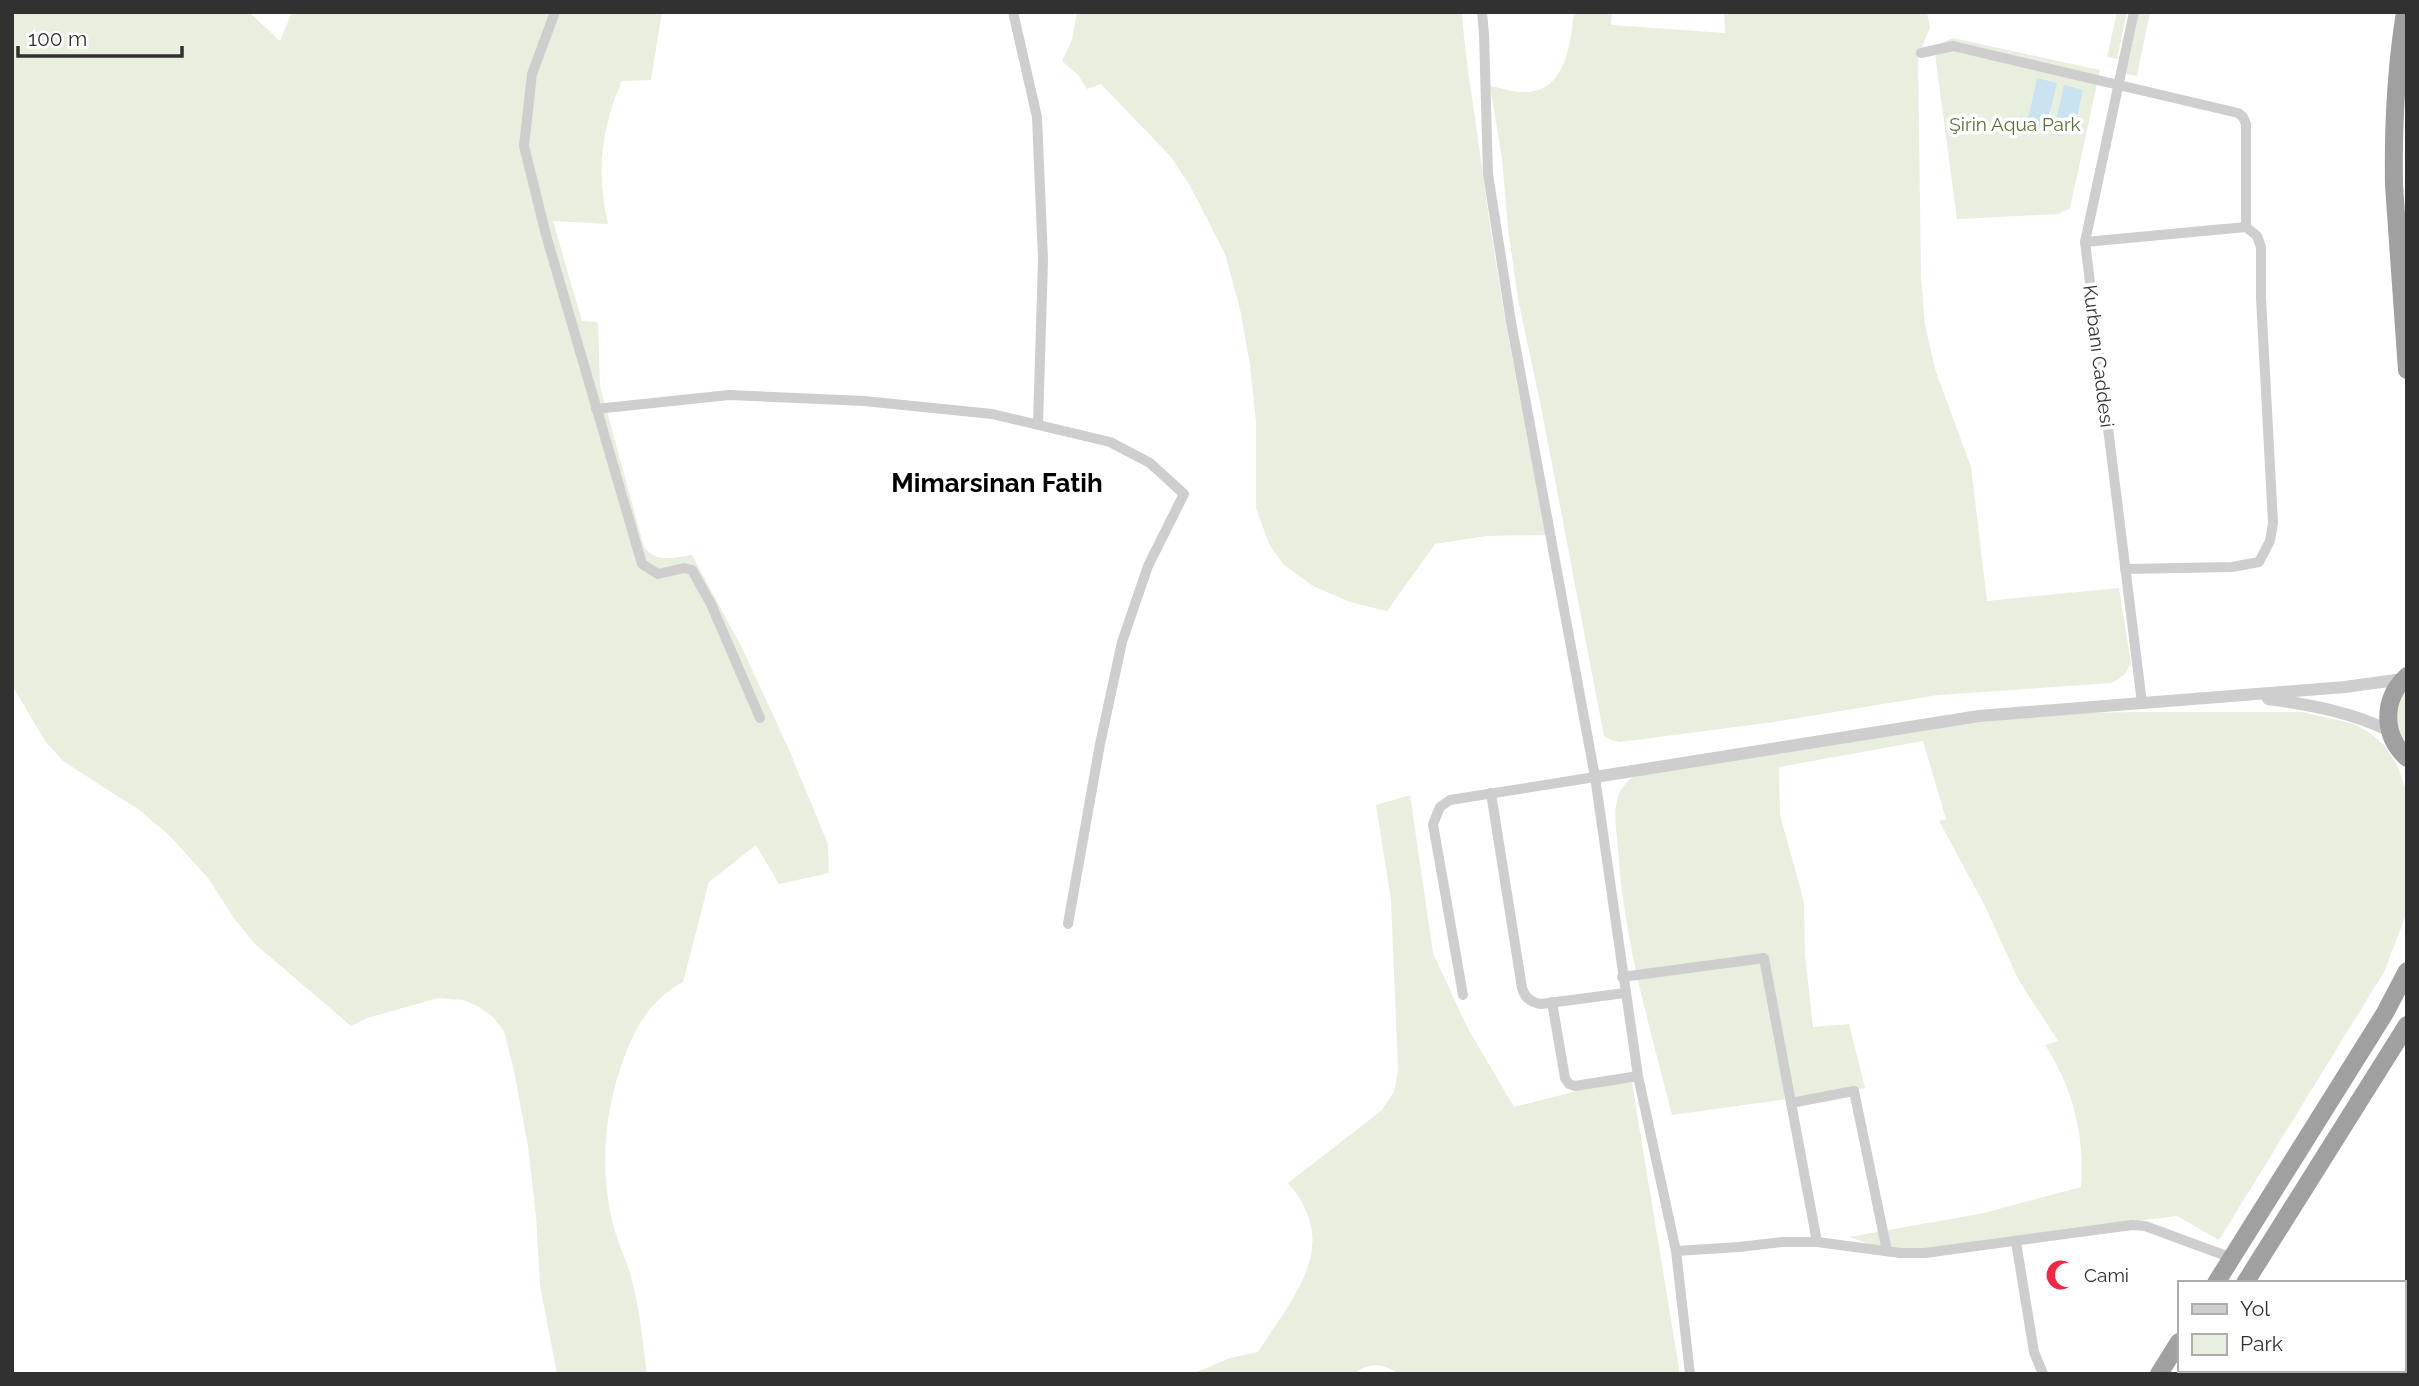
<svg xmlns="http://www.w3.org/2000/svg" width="2419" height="1386" viewBox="0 0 2419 1386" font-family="Raleway,sans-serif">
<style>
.green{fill:#e8efde}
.water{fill:#c9e3f0}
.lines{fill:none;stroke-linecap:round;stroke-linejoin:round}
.minor{stroke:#cecece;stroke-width:10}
.tertiary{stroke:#cecece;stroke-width:12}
.trunk{stroke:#a0a0a0;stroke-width:18}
.labels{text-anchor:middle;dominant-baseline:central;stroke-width:7;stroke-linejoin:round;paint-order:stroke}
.park-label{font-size:19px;fill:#587139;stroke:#fff}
.street-label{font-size:19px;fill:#313131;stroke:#fff}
.poi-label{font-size:19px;fill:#313131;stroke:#fff;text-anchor:start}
.district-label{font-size:26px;font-weight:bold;fill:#000;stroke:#fff}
</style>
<rect width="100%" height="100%" fill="#fff"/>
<g class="green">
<path d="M12,12H249L280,41L292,12H662L651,80L622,81C601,128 596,174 608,224L553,221L582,321L598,322L600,386L644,547C656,564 675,557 692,555L742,648L787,745L828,844L829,873L779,884L756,845L709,882L683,982C653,998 637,1023 625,1055C604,1110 599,1171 614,1228C619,1247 629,1265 633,1284C640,1313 643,1344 647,1374H557L540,1286L536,1216L528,1146L514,1071L505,1034L501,1027L491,1015L477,1006L463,1000L438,998L367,1018L351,1026L255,944L236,921L208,878L169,835L139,810L63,761L45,741L12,685Z"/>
<path d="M1077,12H1462C1465,60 1474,107 1480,154C1497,282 1520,409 1548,535L1486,536L1435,544L1387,611L1350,602L1313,586L1284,565L1269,544L1256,508V422L1250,365L1240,309L1225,254L1189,184L1171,157L1101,84L1087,89L1078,75L1062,61L1072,40Z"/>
<path d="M1574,12H1612L1611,25L1725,33L1724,12H1927L1930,28L1918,55L1921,276L1925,325L1936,372L1971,467L1987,601L2119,588L2131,663L2125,674L2112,683L1938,695L1774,722L1620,742L1611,740L1604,736L1541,407L1518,299L1508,228L1502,159L1490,86C1502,88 1516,93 1528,92C1566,90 1571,41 1574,12Z"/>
<polygon points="2117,12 2127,12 2117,59 2107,57"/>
<polygon points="2139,12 2150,12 2137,76 2126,74"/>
<polygon points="1953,38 2100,70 2070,208 2058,214 1957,219 1934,46"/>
<path d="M2407,686V748C2394,729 2392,705 2407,686Z"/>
<path d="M2137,712H2302L2354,724L2370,733L2385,746L2397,765L2407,793V912L2384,972L2219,1240L2177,1216L2054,1231L1944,1251L1878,1247L1849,1237L1984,1213L2081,1187C2085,1136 2073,1088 2045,1045L2058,1041L2018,979L1985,906L1939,821L1946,819L1923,741L1779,767L1780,815L1804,902L1805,955L1813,1027L1849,1024L1865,1088L1672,1115C1650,1028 1623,938 1618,848C1617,833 1613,815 1617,801C1619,790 1626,782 1635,775L1970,722L2080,713Z"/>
<path d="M1410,795L1433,953L1467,1027L1514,1107L1631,1077L1680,1374H1398C1384,1363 1368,1362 1354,1374H1192L1230,1358L1258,1352C1293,1296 1343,1246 1288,1183L1381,1111L1394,1092L1398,1070L1391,900L1376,805Z"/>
</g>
<g class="water">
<polygon points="2037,78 2057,83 2045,132 2034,128 2028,119"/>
<path d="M2064,85L2083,90L2074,130C2067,136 2061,137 2053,134Z"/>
</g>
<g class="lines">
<g class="minor">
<polyline points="555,12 532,74 524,146 546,235 642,564 658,574 684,568 692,570 711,604 760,718"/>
<polyline points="1013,12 1037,117 1043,260 1038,424"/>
<polyline points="1482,12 1484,34 1488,174 1511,322 1595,777 1638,1076 1676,1251 1690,1374"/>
<polyline points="2134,12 2085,242 2142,703"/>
<polyline points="1921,53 1953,46 2238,113 2243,117 2246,124 2246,227 2085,242"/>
<polyline points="596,409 729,395 864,401 992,414 1110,442 1150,463 1184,494 1148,566 1122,642 1100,744 1068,924"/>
<polyline points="2125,569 2232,567 2259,562 2270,541 2273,523 2261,298 2261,247 2257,236 2246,227"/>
<path d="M1491,793L1522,988C1525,998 1531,1003 1541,1004L1625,993"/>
<polyline points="1622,977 1764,958 1817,1242"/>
<polyline points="1463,995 1433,824 1440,807 1450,800 1595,777"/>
<polyline points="1552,1002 1565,1078 1569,1084 1575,1086 1638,1076"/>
<polyline points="1791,1103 1854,1091 1887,1251"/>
<polyline points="2016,1242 2034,1352 2043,1374"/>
<polyline points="1676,1251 1739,1247 1782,1242 1817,1242 1900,1253 1925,1253 2132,1225 2145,1226 2232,1258"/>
<polyline points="2238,1370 2243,1374"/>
</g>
<g class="tertiary">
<path d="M2268,699C2311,705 2351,712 2390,731"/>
<polyline points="1595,777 1979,716 2345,687 2403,679"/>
</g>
<g class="trunk">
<path d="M2405,12C2396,69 2393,127 2394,185L2407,370"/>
<path d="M2407,676C2382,699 2382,735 2407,758"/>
<polyline points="2216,1283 2385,1013 2407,971"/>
<polyline points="2245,1283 2407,1025"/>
<polyline points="2159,1374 2179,1342"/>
<polyline points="2193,1374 2194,1370"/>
</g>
</g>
<defs>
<g id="mosque-bare" transform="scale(2.415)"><path d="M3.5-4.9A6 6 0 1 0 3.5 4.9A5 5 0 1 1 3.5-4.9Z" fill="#f52644" stroke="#fff" stroke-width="2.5" paint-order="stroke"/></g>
</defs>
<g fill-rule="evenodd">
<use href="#mosque-bare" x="2061" y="1275"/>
</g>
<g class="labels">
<g class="park-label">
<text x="2015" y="124">Şirin Aqua Park</text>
</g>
<g class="street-label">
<text transform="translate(2099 356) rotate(83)">Kurbanı Caddesi</text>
</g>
<g class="poi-label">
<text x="2084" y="1275">Cami</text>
</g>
<g class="district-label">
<text x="997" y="483">Mimarsinan Fatih</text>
</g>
</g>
<rect width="2419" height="1386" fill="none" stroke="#313131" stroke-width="28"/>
<rect x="2178" y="1281" width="228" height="91" fill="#ffffff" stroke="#adadad" stroke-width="2"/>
<rect x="2192" y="1304" width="35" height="10" fill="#cecece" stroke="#adadad" stroke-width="2"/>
<text x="2240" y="1316" font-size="21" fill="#313131">Yol</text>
<rect x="2192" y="1334" width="35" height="21" fill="#e8efde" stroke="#adadad" stroke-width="2"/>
<text x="2240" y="1351" font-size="21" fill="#313131">Park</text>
<path d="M18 46v10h164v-10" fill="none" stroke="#313131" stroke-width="3.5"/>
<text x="28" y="46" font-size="21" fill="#313131" stroke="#ffffff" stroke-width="5" paint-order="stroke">100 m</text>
</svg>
